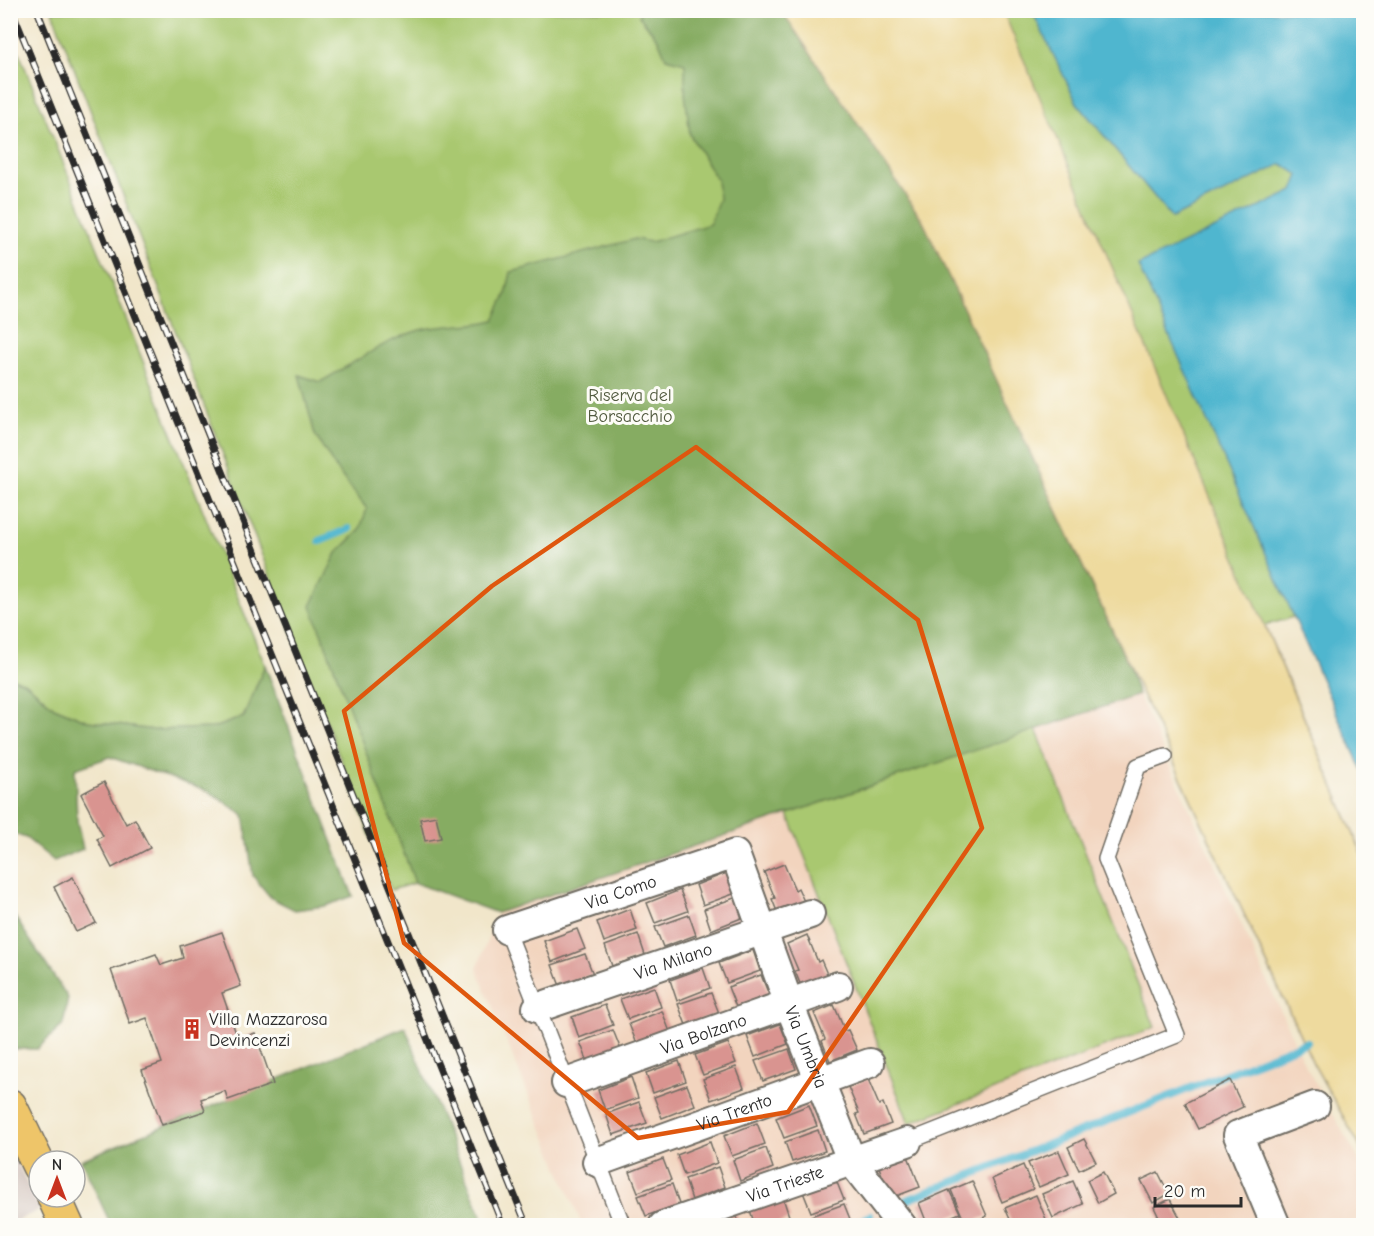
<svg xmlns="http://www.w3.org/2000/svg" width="1374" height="1236" viewBox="0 0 1374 1236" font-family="'Comic Neue',sans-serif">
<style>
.built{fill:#f2d4be}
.industrial{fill:#cfc0ba}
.green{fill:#a9c86f;stroke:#6a7a4d;stroke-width:1.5}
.forest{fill:#86ac62;stroke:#586c46;stroke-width:1.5}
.sand{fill:#eeda9e;stroke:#8c8264;stroke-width:1.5}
.water{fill:#50b6cf;stroke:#3e707d;stroke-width:1.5}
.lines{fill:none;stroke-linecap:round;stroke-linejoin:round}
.stream{stroke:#50b6cf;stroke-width:8}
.building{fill:#d99490}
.lane-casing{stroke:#706c63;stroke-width:18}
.street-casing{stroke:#706c63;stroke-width:32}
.primary-casing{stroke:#706c63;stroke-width:36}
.lane{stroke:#fff;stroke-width:15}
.street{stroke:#fff;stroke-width:28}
.primary{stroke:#eec569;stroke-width:33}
.rail-casing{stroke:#2b2b2b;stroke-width:7}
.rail{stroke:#fdfcf7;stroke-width:4.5;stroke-dasharray:14;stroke-linecap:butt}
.marked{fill:none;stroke:#df570e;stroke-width:4.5;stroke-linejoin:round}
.labels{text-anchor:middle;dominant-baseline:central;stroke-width:6;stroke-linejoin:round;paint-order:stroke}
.park-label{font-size:18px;fill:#515a3f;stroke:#fdfcf7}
.street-label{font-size:18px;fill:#2b2b2b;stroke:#fdfcf7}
.poi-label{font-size:18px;fill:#2b2b2b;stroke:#fdfcf7;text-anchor:start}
</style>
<rect width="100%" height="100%" fill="#fdfcf7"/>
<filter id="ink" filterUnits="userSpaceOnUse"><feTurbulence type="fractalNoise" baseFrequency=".0167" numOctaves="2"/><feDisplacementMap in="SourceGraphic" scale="12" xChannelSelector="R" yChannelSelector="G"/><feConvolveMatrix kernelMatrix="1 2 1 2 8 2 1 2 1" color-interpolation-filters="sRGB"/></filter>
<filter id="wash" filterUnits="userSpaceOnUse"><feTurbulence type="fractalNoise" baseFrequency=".008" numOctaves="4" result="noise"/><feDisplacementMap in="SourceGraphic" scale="24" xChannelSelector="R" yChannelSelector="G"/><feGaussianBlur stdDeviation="1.35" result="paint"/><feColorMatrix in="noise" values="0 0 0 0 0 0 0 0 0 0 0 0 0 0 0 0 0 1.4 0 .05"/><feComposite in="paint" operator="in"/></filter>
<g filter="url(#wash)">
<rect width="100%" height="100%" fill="#f1e6ca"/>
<polygon class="built" points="1138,695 1304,1063 1363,1167 1363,1225 582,1225 477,969 497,913"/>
<polygon class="industrial" points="10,1147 40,1210 11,1223 10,1223"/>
<g class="green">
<polygon points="52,11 1270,11 1363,216 1363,596 391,890"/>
<polygon points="10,30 265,665 243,717 213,728 153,730 88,721 54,707 26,683 11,677"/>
<polygon points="1036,729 1155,1027 909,1123 788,814"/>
</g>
<g class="forest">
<path d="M641,10L782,11L923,221L1129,667L1138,695L497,913L415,883L311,606L337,553L359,531L367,509L337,470L315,435L299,375L320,382C353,364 384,340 420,330C445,324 470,327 494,320L506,295L511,272L635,239L651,242L710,224L719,199L717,180L690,135L685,93V63L666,58L658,39L639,16Z"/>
<polygon points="265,665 353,896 325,906 295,910 271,898 253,876 244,815 208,791 110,757 75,769 77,821 83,849 54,861 26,838 11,833 11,677 26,683 54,707 88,721 153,730 213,728 244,717"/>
<polygon points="11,911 68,998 63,1025 37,1049 13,1049 11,1044"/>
<polygon points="405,1027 485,1225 111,1225 81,1160"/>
</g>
<polygon class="sand" points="782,11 1003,11 1363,856 1363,1152 1313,1063 923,221"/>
<polygon class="water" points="1032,11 1363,11 1363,773 1138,265 1293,191 1299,175 1282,164 1172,218 1077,103"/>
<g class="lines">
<g class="stream">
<polyline points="320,541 349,529"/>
<polyline points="897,1204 1307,1042"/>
<polyline points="854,1226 870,1216"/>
</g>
</g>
<g id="blocks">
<g class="building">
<polygon points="104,782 126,824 135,819 150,848 112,868 97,839 103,836 81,794"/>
<polygon points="436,816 441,838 425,841 420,819"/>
<polygon points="784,864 795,890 798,888 807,908 780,919 772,899 775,898 764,872"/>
<polygon points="729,872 736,893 703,905 696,885"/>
<polygon points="73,877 96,923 76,932 54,887"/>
<polygon points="680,890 688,911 655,923 647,903"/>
<polygon points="737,897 744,917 711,930 704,909"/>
<polygon points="630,909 637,930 604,942 597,922"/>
<polygon points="689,915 696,935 663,947 655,927"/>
<polygon points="577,929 585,949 552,962 544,941"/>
<polygon points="222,932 241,986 222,993 238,1039 255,1033 273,1084 228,1100 225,1091 201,1099 205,1111 162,1125 142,1070 162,1063 147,1018 130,1024 111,970 156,954 161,965 183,958 180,946"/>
<polygon points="638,934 645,955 612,966 605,946"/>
<polygon points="807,935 818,962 821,960 830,981 803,991 795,971 798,970 787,944"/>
<polygon points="753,950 760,971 727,983 719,963"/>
<polygon points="585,954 593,974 560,986 552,965"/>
<polygon points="703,968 710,988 677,1001 670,980"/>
<polygon points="761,975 769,995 736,1007 728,987"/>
<polygon points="654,987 661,1007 628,1019 620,999"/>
<polygon points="711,993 719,1013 686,1025 678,1004"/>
<polygon points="605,1005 613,1025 579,1038 572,1017"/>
<polygon points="834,1005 845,1031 848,1030 857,1050 830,1061 822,1041 825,1039 814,1013"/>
<polygon points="662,1011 670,1032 637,1044 629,1024"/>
<polygon points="780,1024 788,1044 755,1057 747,1036"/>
<polygon points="613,1030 621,1050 588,1062 580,1042"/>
<polygon points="728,1043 736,1063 703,1075 695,1055"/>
<polygon points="789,1049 796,1069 763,1081 755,1061"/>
<polygon points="679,1061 686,1081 653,1093 646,1073"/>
<polygon points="736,1067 744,1088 711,1100 703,1079"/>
<polygon points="631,1077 638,1098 605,1110 598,1090"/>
<polygon points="868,1079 879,1105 883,1103 891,1124 864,1134 856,1114 859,1113 848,1087"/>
<polygon points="1230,1080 1243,1107 1198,1129 1185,1103"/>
<polygon points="687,1085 695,1105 662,1118 654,1097"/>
<polygon points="639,1102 647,1123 613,1135 606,1114"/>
<polygon points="809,1105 817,1126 784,1138 776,1118"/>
<polygon points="757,1123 765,1144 732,1156 724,1136"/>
<polygon points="818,1130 825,1151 792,1162 785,1142"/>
<polygon points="1084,1139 1096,1162 1079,1170 1068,1147"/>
<polygon points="710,1142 717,1163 684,1175 677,1155"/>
<polygon points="766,1148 773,1168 740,1181 733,1160"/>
<polygon points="906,1151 920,1187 891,1198 877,1162"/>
<polygon points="1059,1151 1069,1174 1039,1187 1028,1163"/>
<polygon points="663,1159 671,1180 638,1192 630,1172"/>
<polygon points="1023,1165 1033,1189 1002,1202 992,1179"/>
<polygon points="718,1167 725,1187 692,1200 685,1179"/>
<polygon points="1103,1172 1114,1194 1098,1203 1087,1180"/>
<polygon points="1158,1172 1169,1194 1153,1203 1141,1180"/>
<polygon points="836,1180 844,1200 811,1212 803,1192"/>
<polygon points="972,1181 987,1216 966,1225 951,1190"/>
<polygon points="1073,1181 1083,1204 1053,1218 1042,1194"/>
<polygon points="672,1184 679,1204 646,1216 638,1196"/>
<polygon points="949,1190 960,1213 928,1226 919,1203"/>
<polygon points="1036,1195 1046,1219 1030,1226 1013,1226 1005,1208"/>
<polygon points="783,1198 790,1219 771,1226 755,1226 750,1210"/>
<polygon points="1170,1199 1182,1222 1174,1226 1163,1226 1154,1207"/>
<polygon points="844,1204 852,1224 815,1226 811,1216"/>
<polygon points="736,1214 740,1226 705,1226"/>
</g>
</g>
</g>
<g filter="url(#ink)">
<use href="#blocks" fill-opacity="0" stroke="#706c63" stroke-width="1.5"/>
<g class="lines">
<g class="lane-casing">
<g id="lane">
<polyline points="507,930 623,1226"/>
<polyline points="907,1142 1177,1035 1106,859 1138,766 1165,756"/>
</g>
</g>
<g class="street-casing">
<g id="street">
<path id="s1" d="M507,930L735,854L789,1004L852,1162L902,1226"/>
<path id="s2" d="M537,1008L810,914"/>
<path id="s3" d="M566,1083L838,986"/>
<path id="s4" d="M597,1162L870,1063"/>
<path id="s5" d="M663,1226L907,1142"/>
<polyline points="1276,1226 1238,1135 1315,1106"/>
</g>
</g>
<g class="primary-casing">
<g id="primary">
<polyline points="10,1106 39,1166"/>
<polyline points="54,1197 67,1226"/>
</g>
</g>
<use href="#lane" class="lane"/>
<use href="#street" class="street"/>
<use href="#primary" class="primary"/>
<g class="rail-casing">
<g id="rail">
<polyline points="12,10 503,1226"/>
<polyline points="37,10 527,1226"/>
</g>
</g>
<use href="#rail" class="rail"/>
</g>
</g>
<path class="marked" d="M696,447L918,620L982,828L788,1112L638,1138L404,943L344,711L492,586Z"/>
<defs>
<g id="building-bare" transform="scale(1.62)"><path d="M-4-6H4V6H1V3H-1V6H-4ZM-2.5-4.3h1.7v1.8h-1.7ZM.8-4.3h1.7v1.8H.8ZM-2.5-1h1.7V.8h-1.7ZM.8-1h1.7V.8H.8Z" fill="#c8321e" stroke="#fdfcf7" stroke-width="2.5" paint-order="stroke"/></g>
</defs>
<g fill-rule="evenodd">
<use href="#building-bare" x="192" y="1029"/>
</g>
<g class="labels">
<g class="park-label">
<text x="630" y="395">Riserva del<tspan x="630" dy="21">Borsacchio</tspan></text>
</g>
<g class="street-label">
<text stroke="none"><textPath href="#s1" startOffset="120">Via Como</textPath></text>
<text stroke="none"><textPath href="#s2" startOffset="144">Via Milano</textPath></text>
<text stroke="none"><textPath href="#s3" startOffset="146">Via Bolzano</textPath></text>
<text stroke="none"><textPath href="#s1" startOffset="446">Via Umbria</textPath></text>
<text stroke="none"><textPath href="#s4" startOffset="146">Via Trento</textPath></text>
<text stroke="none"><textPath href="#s5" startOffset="129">Via Trieste</textPath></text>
</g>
<g class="poi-label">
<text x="209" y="1019">Villa Mazzarosa<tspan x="209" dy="21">Devincenzi</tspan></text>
</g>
</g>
<rect width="1374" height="1236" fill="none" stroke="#fdfcf7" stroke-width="36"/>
<g transform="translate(57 1179)"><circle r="28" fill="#fdfcf7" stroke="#a9a8a5" stroke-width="1.5"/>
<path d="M0-4.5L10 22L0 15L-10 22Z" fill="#c8321e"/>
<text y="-9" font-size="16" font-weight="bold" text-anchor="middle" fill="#2b2b2b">N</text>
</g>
<path d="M1155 1197v9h86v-9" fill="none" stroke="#2b2b2b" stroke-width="3"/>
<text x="1164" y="1197" font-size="18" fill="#2b2b2b" stroke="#fdfcf7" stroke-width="4.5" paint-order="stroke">20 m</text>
</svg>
